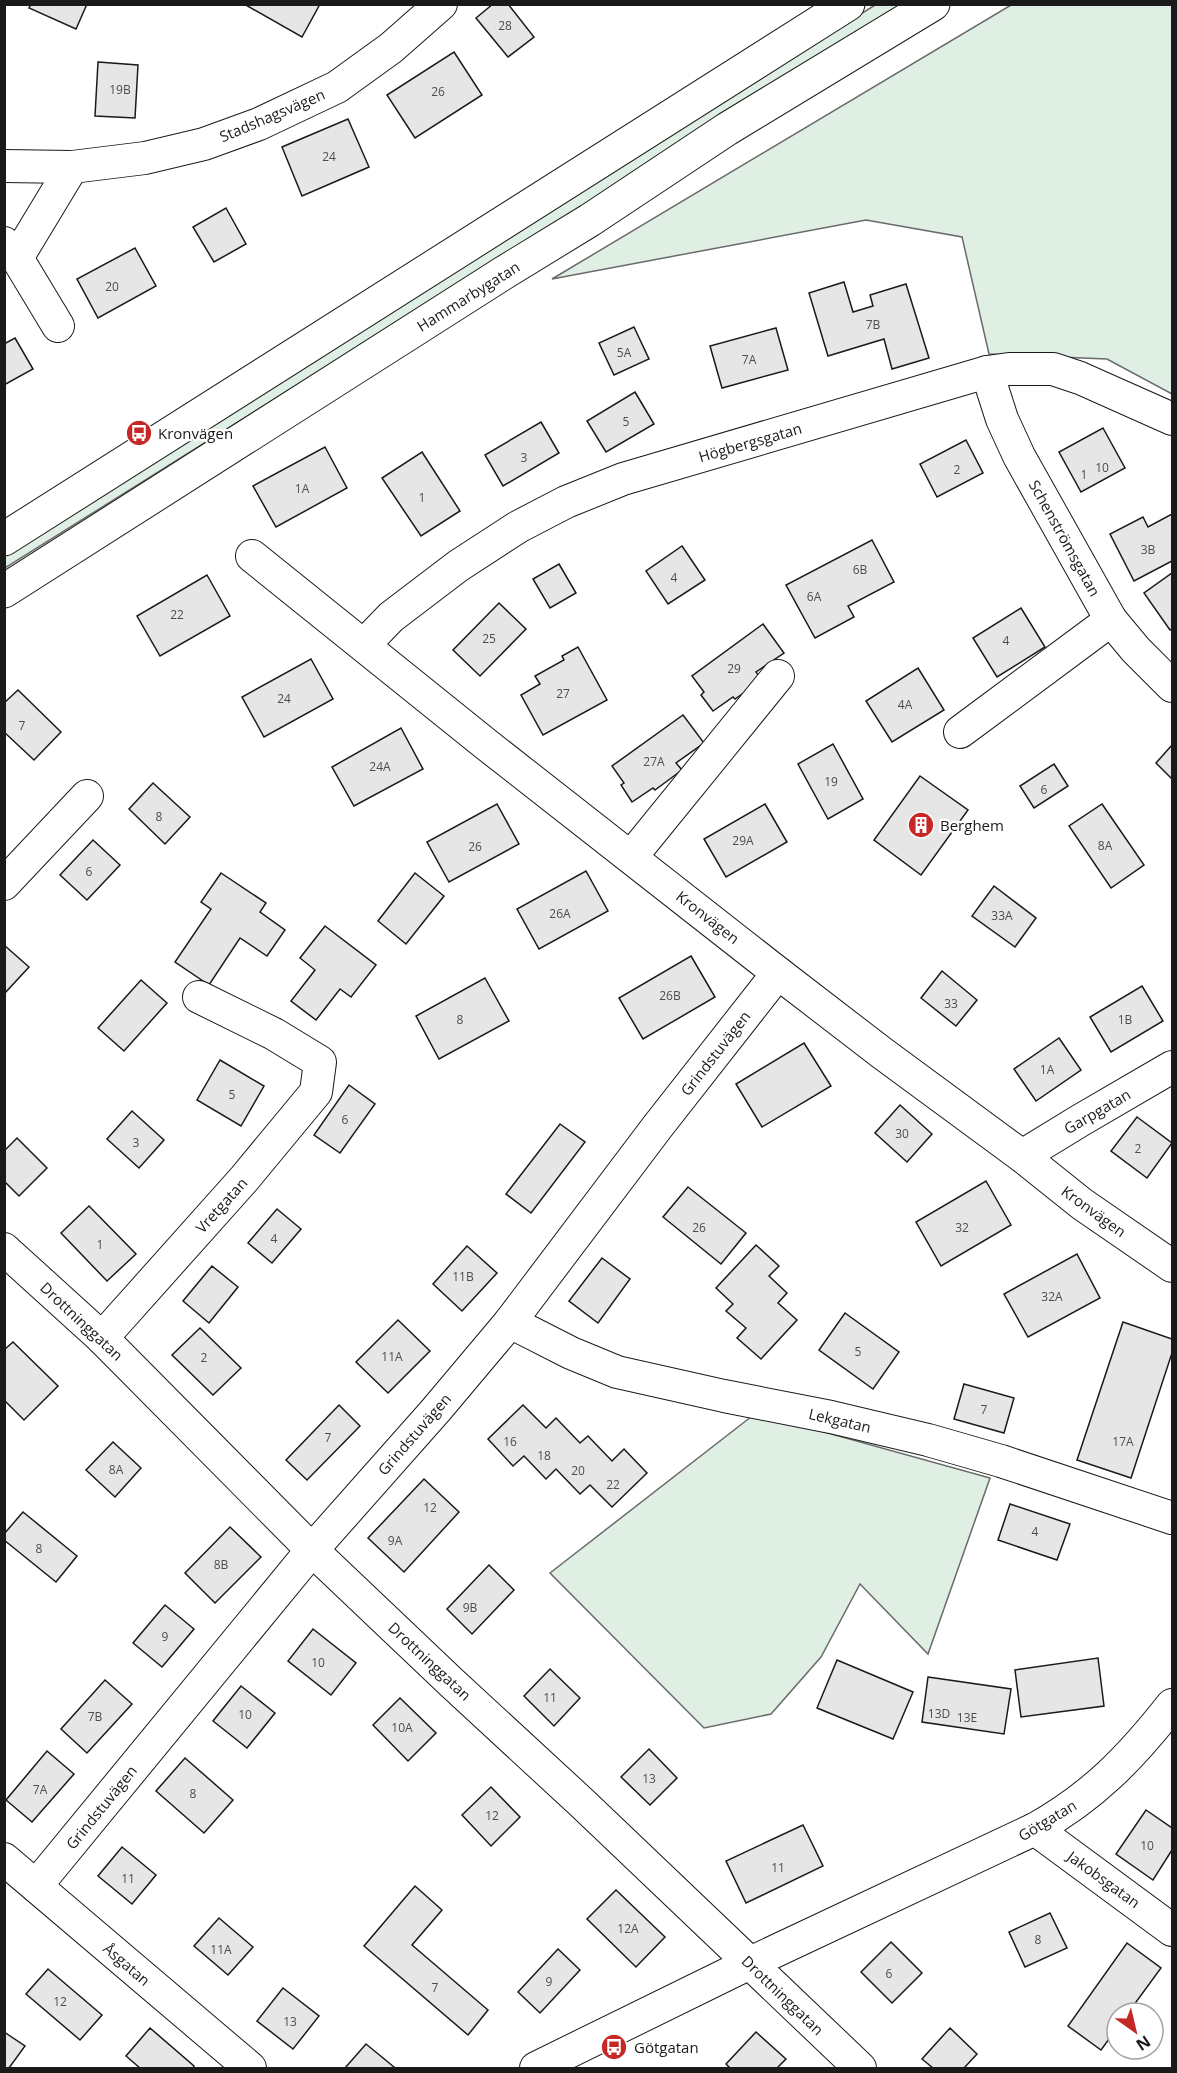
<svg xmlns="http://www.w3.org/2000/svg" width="1177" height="2073" viewBox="0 0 1177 2073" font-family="'Open Sans',sans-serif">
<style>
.green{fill:#e0efe3;stroke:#6a6a6a;stroke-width:1.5}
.building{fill:#e6e6e6;stroke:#1a1a1a;stroke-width:1.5}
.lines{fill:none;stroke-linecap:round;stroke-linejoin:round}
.minor-casing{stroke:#1a1a1a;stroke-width:34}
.major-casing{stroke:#1a1a1a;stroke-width:35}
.minor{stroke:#fff;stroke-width:32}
.major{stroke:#fff;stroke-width:33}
.labels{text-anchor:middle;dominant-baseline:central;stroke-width:4.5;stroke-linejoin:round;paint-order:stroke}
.number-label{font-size:12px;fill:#4d4d4d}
.street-label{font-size:15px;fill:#1a1a1a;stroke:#fff}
.poi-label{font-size:15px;fill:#1a1a1a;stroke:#fff;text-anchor:start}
</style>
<rect width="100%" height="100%" fill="#fff"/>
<g class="green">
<polygon points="875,5 903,5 5,568 5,552"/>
<polygon points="1011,5 1172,5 1172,394 1107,359 989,354 962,237 866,220 552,279"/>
<polygon points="756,1413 990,1478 928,1654 860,1584 821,1657 771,1714 704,1728 550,1573"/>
</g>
<g class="building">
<polygon points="31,4 87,4 76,29 29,8"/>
<polygon points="244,4 320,4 302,37"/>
<polygon points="493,4 508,4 534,37 508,57 476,18"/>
<polygon points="454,52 482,95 415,138 387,95"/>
<polygon points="98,62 138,65 135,118 95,116"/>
<polygon points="348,119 369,167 302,196 282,147"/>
<polygon points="226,208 246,244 214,262 193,227"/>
<polygon points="135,248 156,286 98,318 77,279"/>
<polygon points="844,282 853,312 873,306 870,295 906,284 929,358 892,369 884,339 828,356 809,293"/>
<polygon points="634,327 649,359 614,375 599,343"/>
<polygon points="776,328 788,370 722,388 710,346"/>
<polygon points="15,338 33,369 4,385 4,344"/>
<polygon points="635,392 654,424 606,452 587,421"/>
<polygon points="541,422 559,453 503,486 485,455"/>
<polygon points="1103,428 1125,468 1081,492 1059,452"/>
<polygon points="966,440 983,473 937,497 920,464"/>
<polygon points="325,447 347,488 276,527 253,486"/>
<polygon points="422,452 460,511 421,536 382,478"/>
<polygon points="1172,514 1172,561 1134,581 1110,534 1143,517 1148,527"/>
<polygon points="872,540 894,582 848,606 854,617 815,638 786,585"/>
<polygon points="682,546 705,580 668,604 646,571"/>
<polygon points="559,564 576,593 550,608 533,579"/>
<polygon points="1172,573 1172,629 1170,630 1144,593"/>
<polygon points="207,575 230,616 160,656 137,616"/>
<polygon points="499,603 526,629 480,676 453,650"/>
<polygon points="1021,608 1045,647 997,677 973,638"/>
<polygon points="763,624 784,653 756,672 762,680 735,699 733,697 713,711 701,695 704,692 692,676"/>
<polygon points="578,647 607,700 543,735 521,695 540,684 535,676 564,660 562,656"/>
<polygon points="311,659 333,699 264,737 242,697"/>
<polygon points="918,668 944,710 892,742 866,701"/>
<polygon points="18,690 61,732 34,760 4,732 4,703"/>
<polygon points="683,715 704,743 676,763 682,770 655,790 653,788 632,802 621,785 624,783 612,766"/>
<polygon points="401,728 423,769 354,806 332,767"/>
<polygon points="833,744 863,799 828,819 798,764"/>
<polygon points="1172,745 1172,779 1156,763"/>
<polygon points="1054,764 1068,786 1034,808 1020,786"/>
<polygon points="920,776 968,810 921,875 874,840"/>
<polygon points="153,783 190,817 165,844 129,809"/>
<polygon points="497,804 519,844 449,882 427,842"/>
<polygon points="765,804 787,842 726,877 704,839"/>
<polygon points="1102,804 1144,865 1111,888 1069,826"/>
<polygon points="93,840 120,865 87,900 60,875"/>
<polygon points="586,871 608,911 539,949 517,909"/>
<polygon points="221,873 266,903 260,912 285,930 267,956 240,938 209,985 175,962 211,909 201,902"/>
<polygon points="415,873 444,896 406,944 378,921"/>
<polygon points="994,886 1036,918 1015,947 972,916"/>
<polygon points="325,926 376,965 351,997 340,989 316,1020 291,1001 315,970 300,958"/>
<polygon points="4,945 29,967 4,994"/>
<polygon points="691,956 715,997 643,1039 619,998"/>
<polygon points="942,971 977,1000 956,1026 921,998"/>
<polygon points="485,978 509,1021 439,1059 416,1016"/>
<polygon points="141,980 167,1003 124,1051 98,1028"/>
<polygon points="1142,986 1163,1021 1111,1052 1090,1017"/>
<polygon points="1059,1038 1081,1070 1036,1101 1014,1069"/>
<polygon points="804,1043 831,1086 762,1127 736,1084"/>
<polygon points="220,1060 264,1086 241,1126 197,1100"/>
<polygon points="349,1085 375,1104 340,1153 314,1135"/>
<polygon points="900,1105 932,1134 907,1162 875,1133"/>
<polygon points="132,1111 164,1140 139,1168 107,1139"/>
<polygon points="1137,1117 1172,1143 1147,1178 1111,1151"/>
<polygon points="560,1124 585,1142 531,1213 506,1194"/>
<polygon points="17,1138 47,1168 19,1196 4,1181 4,1151"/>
<polygon points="986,1181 1011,1225 941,1266 916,1222"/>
<polygon points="688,1187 746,1233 721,1264 663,1217"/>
<polygon points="89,1206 136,1254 107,1281 61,1233"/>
<polygon points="277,1209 301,1229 272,1263 248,1243"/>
<polygon points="756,1245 779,1266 769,1276 787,1293 778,1303 797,1320 761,1359 737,1338 746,1328 726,1311 733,1304 716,1288"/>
<polygon points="467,1246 497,1273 462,1311 433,1284"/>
<polygon points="1077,1254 1100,1298 1028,1337 1004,1294"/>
<polygon points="602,1258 630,1279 598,1323 569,1301"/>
<polygon points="212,1266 238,1287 209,1323 183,1301"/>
<polygon points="845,1313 899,1352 873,1389 819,1350"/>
<polygon points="398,1320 430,1351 388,1393 356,1362"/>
<polygon points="1123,1322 1172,1339 1172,1353 1131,1478 1077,1460"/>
<polygon points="200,1328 241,1368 213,1395 172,1355"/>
<polygon points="13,1342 58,1386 24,1420 4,1400 4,1350"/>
<polygon points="964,1384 1014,1398 1004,1433 954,1419"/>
<polygon points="339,1405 360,1426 307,1480 286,1460"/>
<polygon points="523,1405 546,1428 556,1418 580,1443 588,1436 612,1461 624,1449 647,1473 612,1507 590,1485 580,1494 556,1469 546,1479 524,1456 513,1466 488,1439"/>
<polygon points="113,1442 141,1468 115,1497 86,1470"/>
<polygon points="424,1479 459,1512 404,1572 368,1538"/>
<polygon points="1010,1504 1070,1524 1057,1560 998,1540"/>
<polygon points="23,1512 77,1556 56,1582 4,1540 4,1534"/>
<polygon points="230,1527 261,1557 215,1603 185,1573"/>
<polygon points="489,1565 514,1590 472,1634 447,1609"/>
<polygon points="165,1605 194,1629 162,1667 133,1643"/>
<polygon points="313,1629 356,1663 331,1695 288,1661"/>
<polygon points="1098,1658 1104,1706 1021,1717 1015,1670"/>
<polygon points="837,1660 913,1692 893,1739 817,1708"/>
<polygon points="550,1669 580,1698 554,1726 524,1696"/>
<polygon points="928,1677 1011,1689 1004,1734 922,1722"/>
<polygon points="105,1680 132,1704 87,1753 61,1729"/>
<polygon points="241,1686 275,1713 247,1748 213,1721"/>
<polygon points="400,1698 436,1733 408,1761 373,1725"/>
<polygon points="649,1749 677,1778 650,1805 621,1777"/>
<polygon points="47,1751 74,1774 32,1822 6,1800"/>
<polygon points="185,1758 233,1800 204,1833 156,1791"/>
<polygon points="491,1787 520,1817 491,1846 462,1815"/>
<polygon points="1146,1810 1172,1828 1172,1850 1153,1880 1116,1854"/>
<polygon points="803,1825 823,1866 746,1903 726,1861"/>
<polygon points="122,1847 156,1875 132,1904 98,1876"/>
<polygon points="415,1886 442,1910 412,1945 488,2010 468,2035 364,1946"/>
<polygon points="616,1890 665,1937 636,1967 587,1919"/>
<polygon points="1050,1913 1067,1948 1025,1967 1009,1932"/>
<polygon points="219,1918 253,1947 228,1975 194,1946"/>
<polygon points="891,1942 922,1973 892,2003 861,1972"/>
<polygon points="1127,1943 1161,1968 1128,2013 1117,2013 1117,2028 1101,2050 1068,2026"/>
<polygon points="558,1949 580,1970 540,2013 518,1992"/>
<polygon points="48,1969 102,2015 80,2040 26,1994"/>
<polygon points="283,1988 319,2016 293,2049 257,2021"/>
<polygon points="150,2028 194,2066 193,2068 140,2068 126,2056"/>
<polygon points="950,2028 977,2054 964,2068 933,2068 922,2059"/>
<polygon points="4,2032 25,2046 9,2068 4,2068"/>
<polygon points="756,2032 786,2059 777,2068 730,2068 726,2064"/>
<polygon points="366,2044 394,2067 393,2068 345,2068"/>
</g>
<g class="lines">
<g class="minor-casing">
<g id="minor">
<polyline points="4,166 72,167 145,158 204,144 259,124 337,87 391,48 441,4"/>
<polyline points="4,243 17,258 58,326"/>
<polyline points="17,258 72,167"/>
<polyline points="987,372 1002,419 1019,456 1111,620 1136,650 1172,686"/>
<polyline points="252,556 487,745 778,973 882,1053 1022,1156 1082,1204 1172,1266"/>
<polyline points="364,645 391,617 458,566 518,527 566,502 623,479 987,372 1009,369 1053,369 1080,378 1172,419"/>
<polyline points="960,732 1111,620"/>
<polyline points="631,857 778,676"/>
<polyline points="4,884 87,796"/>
<polyline points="1022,1156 1081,1120 1172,1067"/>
<polyline points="4,1249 102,1338 312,1550 452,1683 582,1803 860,2068"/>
<polyline points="510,1322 571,1353 617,1372 724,1396 831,1417 928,1440 1001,1461 1172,1518"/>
<polyline points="102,1338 244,1179 316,1092 320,1062 274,1034 199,997"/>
<polyline points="1035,1829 1172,1930"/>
<polyline points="4,1859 250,2068"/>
<polyline points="36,1886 312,1550 436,1410 510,1322 658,1126 778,973"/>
<path d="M536,2068L750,1963L1035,1829C1094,1796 1131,1757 1172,1705"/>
</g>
</g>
<g class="major-casing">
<g id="major">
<polyline points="4,539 848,4"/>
<polyline points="4,591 505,272 590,220 727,129 933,4"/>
</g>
</g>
<use href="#minor" class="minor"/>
<use href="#major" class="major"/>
</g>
<defs>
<g id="bus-disc" transform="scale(1.35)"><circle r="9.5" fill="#c62828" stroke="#fff"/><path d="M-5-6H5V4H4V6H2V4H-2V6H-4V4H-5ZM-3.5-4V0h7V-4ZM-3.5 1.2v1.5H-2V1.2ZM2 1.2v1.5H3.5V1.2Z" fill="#fff"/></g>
<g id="building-disc" transform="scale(1.35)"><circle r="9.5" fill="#c62828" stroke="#fff"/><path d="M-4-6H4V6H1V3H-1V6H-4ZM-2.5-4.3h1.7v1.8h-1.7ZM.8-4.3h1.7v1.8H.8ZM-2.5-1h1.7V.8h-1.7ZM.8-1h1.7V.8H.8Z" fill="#fff"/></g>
</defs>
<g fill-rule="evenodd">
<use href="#bus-disc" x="139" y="433"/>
<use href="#building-disc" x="921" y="825"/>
<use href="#bus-disc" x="614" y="2047"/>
</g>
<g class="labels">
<g class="number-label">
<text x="505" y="25">28</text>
<text x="120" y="89">19B</text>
<text x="438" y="91">26</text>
<text x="329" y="156">24</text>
<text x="112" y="286">20</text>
<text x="873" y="324">7B</text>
<text x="624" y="352">5A</text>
<text x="749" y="359">7A</text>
<text x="626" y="421">5</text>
<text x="524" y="457">3</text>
<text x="1102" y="467">10</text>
<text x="957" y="469">2</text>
<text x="1084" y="474">1</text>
<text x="302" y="488">1A</text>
<text x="422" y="497">1</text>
<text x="1148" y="549">3B</text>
<text x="860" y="569">6B</text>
<text x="674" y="577">4</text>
<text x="814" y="596">6A</text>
<text x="177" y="614">22</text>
<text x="489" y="638">25</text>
<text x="1006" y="640">4</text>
<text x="734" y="668">29</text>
<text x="563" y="693">27</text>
<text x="284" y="698">24</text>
<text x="905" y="704">4A</text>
<text x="22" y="725">7</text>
<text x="654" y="761">27A</text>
<text x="380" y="766">24A</text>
<text x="831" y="781">19</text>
<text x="1044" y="789">6</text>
<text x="159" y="816">8</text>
<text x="743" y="840">29A</text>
<text x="1105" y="845">8A</text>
<text x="475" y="846">26</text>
<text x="89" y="871">6</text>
<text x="560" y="913">26A</text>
<text x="1002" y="915">33A</text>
<text x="670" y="995">26B</text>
<text x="951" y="1003">33</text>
<text x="460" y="1019">8</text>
<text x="1125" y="1019">1B</text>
<text x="1047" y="1069">1A</text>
<text x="232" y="1094">5</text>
<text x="345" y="1119">6</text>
<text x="902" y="1133">30</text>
<text x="136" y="1142">3</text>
<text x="1138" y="1148">2</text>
<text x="699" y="1227">26</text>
<text x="962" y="1227">32</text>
<text x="274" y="1238">4</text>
<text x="100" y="1244">1</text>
<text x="463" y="1276">11B</text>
<text x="1052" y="1296">32A</text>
<text x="858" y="1351">5</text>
<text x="392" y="1356">11A</text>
<text x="204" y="1357">2</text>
<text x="984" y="1409">7</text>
<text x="328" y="1437">7</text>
<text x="510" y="1441">16</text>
<text x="1123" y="1441">17A</text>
<text x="544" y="1455">18</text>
<text x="116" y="1469">8A</text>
<text x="578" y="1470">20</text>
<text x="613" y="1484">22</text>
<text x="430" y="1507">12</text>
<text x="1035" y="1531">4</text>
<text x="395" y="1540">9A</text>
<text x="39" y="1548">8</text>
<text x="221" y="1564">8B</text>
<text x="470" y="1607">9B</text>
<text x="165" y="1636">9</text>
<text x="318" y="1662">10</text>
<text x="550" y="1697">11</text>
<text x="939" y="1713">13D</text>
<text x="245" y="1714">10</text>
<text x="95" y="1716">7B</text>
<text x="967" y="1717">13E</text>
<text x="402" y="1727">10A</text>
<text x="649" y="1778">13</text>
<text x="40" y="1789">7A</text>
<text x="193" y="1793">8</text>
<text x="492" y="1815">12</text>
<text x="1147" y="1845">10</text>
<text x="778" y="1867">11</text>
<text x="128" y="1878">11</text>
<text x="628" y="1928">12A</text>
<text x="1038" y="1939">8</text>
<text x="221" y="1949">11A</text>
<text x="889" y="1973">6</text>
<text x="549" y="1981">9</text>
<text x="435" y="1987">7</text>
<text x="60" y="2001">12</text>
<text x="290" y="2021">13</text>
</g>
<g class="street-label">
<text transform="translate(272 115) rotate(-23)">Stadshagsvägen</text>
<text transform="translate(468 296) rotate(-32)">Hammarbygatan</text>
<text transform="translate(750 442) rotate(-16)">Högbergsgatan</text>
<text transform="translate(1065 538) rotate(61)">Schenströmsgatan</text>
<text transform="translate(708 917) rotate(38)">Kronvägen</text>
<text transform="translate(715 1053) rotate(-52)">Grindstuvägen</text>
<text transform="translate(1097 1111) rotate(-30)">Garpgatan</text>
<text transform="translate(221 1205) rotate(-48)">Vretgatan</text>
<text transform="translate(1094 1211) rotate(36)">Kronvägen</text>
<text transform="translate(82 1321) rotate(43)">Drottninggatan</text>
<text transform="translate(840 1420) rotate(13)">Lekgatan</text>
<text transform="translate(414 1434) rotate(-49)">Grindstuvägen</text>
<text transform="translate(430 1661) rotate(43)">Drottninggatan</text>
<text transform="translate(101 1807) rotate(-51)">Grindstuvägen</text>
<text transform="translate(1047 1820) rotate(-31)">Götgatan</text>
<text transform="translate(1104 1879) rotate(36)">Jakobsgatan</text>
<text transform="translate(127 1964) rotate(41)">Åsgatan</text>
<text transform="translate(783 1995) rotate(44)">Drottninggatan</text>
</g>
<g class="poi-label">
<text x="158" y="433">Kronvägen</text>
<text x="940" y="825">Berghem</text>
<text x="634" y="2047">Götgatan</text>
</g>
</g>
<rect width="1177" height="2073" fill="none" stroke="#1a1a1a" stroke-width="12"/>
<g transform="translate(1135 2031) rotate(146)"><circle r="28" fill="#ffffff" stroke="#a3a3a3" stroke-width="1.5"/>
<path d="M0-4.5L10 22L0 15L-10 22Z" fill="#c62828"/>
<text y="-9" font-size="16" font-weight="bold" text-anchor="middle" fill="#1a1a1a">N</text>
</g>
</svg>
